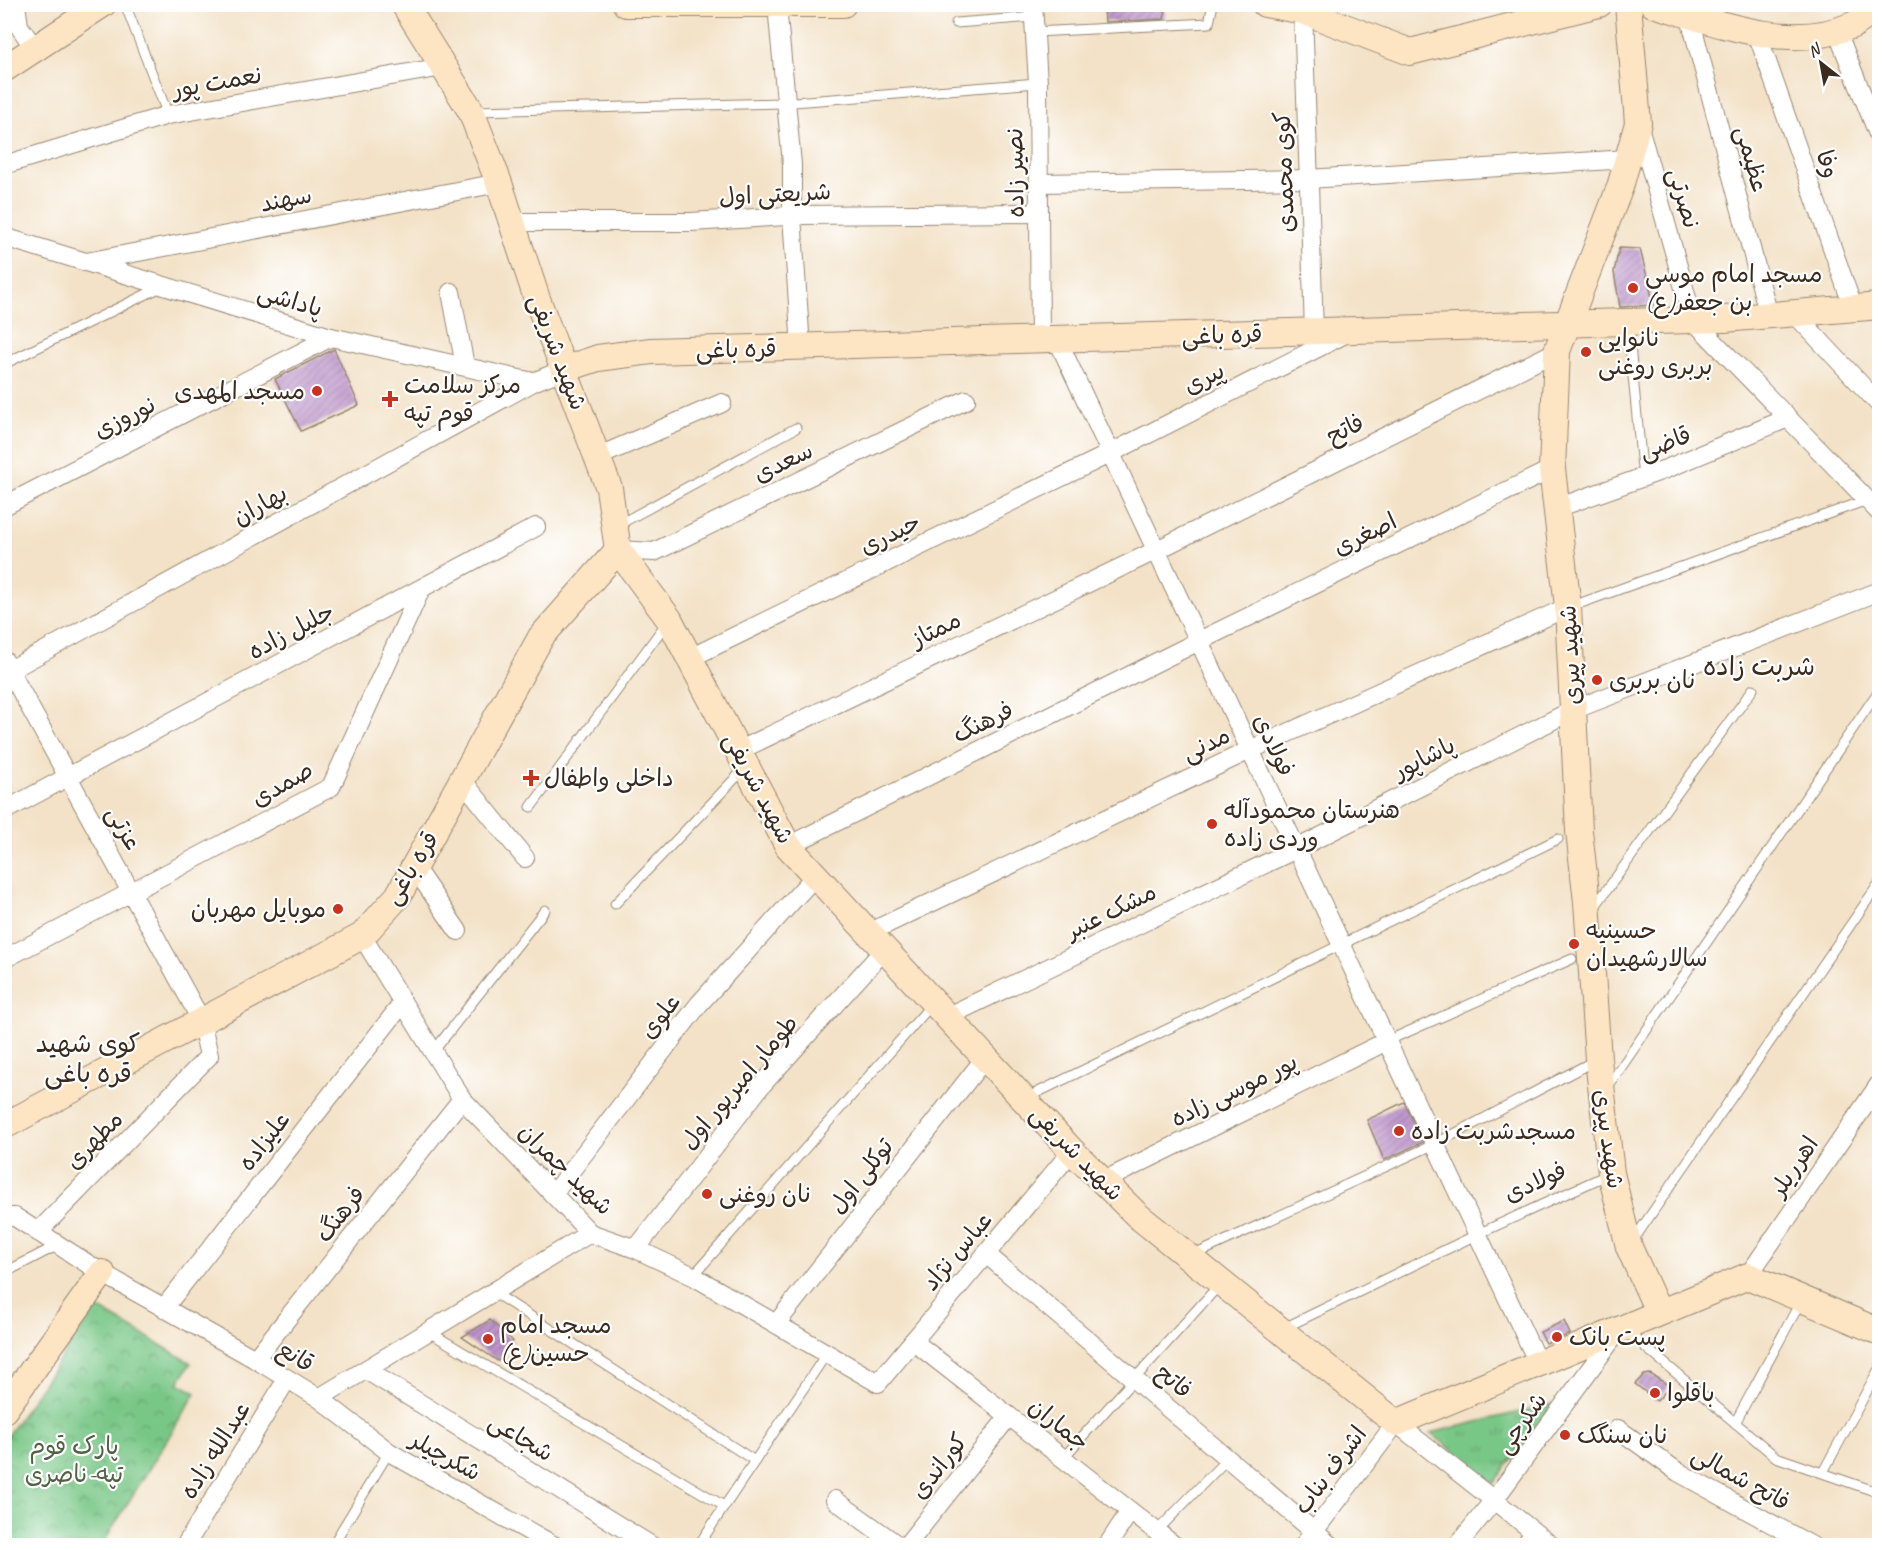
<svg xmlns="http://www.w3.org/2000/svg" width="1884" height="1550" viewBox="0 0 1884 1550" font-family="Caveat,'Playpen Sans Arabic',sans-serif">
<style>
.grass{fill:url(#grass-tufts);stroke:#5a7852;stroke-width:1.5}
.park{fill:url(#park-crowns);stroke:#5a7852;stroke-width:1.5}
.building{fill:url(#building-hatch)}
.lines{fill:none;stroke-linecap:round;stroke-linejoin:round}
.lane-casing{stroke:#978672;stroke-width:11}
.street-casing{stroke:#978672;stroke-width:20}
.secondary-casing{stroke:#978672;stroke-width:28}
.lane{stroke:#fff;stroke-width:9}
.street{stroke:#fff;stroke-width:18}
.secondary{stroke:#fde5c4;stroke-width:26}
.poi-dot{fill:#c8321e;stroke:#fff;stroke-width:2}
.labels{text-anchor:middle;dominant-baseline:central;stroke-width:4.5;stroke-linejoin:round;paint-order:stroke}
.street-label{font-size:24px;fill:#3b2a1e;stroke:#fff}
.poi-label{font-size:24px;fill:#3b2a1e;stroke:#fff;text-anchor:start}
.park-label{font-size:24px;fill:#516143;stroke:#fff}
.neighbourhood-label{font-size:26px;fill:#3b2a1e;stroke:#fff}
</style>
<defs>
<pattern id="grass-tufts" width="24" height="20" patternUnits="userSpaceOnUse" patternTransform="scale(1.5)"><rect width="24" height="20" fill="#79c787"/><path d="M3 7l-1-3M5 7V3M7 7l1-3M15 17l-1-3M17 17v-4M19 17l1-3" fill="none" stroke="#64a26e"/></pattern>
<pattern id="park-crowns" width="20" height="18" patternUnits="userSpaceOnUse" patternTransform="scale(1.5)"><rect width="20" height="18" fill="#79c787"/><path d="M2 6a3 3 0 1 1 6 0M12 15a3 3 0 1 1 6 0" fill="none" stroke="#64a26e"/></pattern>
<pattern id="building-hatch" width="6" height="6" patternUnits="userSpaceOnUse" patternTransform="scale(1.5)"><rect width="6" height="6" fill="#bd94cb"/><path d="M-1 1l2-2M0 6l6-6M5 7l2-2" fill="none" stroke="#9b79a4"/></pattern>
</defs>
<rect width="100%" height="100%" fill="#fff"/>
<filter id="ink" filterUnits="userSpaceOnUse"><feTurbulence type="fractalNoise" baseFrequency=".0167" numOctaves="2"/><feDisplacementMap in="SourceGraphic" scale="12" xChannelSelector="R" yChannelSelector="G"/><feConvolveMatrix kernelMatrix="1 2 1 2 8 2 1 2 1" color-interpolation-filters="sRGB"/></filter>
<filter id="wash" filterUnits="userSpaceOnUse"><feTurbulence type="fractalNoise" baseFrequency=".008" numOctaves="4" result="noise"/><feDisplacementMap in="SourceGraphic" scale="24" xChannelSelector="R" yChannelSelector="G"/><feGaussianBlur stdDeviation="1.35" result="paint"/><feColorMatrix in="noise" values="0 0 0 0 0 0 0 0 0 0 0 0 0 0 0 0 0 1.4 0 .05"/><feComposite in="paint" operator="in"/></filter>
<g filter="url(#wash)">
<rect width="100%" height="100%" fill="#f3e2c7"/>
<polygon class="grass" points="1554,1404 1493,1484 1431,1433"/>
<polygon class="park" points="96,1307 191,1363 178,1383 196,1393 102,1545 5,1545 5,1439"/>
<g id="blocks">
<g class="building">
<polygon points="1104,4 1167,4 1164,19 1105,22"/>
<polygon points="1619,248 1640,249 1654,305 1620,307 1614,272"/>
<polygon points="334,349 359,405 301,431 275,379"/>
<polygon points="1404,1102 1423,1142 1384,1160 1367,1120"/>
<polygon points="490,1320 513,1341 498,1361 462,1337"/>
<polygon points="1564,1321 1570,1334 1546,1343 1540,1332"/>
<polygon points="1650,1374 1670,1386 1657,1401 1635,1384 1644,1375"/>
</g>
</g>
</g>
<g filter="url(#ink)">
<use href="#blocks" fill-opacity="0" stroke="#978672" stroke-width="1.5"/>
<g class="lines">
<g class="lane-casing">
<g id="lane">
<polyline points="125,4 168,115"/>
<polyline points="956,23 1034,17"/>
<polyline points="1035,32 1209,23 1213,4"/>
<polyline points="474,111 781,103 1038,83"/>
<polyline points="1628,325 1643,478"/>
<polyline points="4,364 161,287"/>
<polyline points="616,526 796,428"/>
<polyline points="1570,607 1867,500"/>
<polyline points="531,807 668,621"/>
<polyline points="615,904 745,768"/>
<polyline points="1593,909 1753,689"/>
<polyline points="1387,1041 1572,959"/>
<polyline points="433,1052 545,910"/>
<polyline points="1607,1088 1880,689"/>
<polyline points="1026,1098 1558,839"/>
<polyline points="1632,1242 1880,882"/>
<polyline points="1192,1256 1437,1143 1596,1060"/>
<polyline points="4,1273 58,1245"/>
<polyline points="693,1276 933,1003"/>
<polyline points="493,1292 755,1461"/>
<polyline points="1282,1329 1478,1234 1609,1174"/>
<polyline points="1626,1331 1776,1457 1880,1493"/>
<polyline points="429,1332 724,1506"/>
<polyline points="1735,1423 1801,1301"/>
<polyline points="1063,1458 1220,1284"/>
<polyline points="1823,1472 1880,1367"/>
<polyline points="1157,1531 1228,1458"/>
<polyline points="332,1546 389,1452"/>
<polyline points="698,1546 827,1353"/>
<polyline points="1519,1546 1531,1529"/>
</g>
</g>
<g class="street-casing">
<g id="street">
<polyline points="16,4 19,26 35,49"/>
<polyline points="1033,4 1038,83 1040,341"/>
<polyline points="777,6 792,164 792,216 801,348"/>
<polyline points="1303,11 1314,331"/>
<polyline points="1689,14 1769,316"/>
<polyline points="1836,29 1880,139"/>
<polyline points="1757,33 1854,310"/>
<polyline points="1638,123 1693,320 1880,513"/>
<polyline points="4,165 168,115 443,67"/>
<polyline points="1039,183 1308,179 1628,159"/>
<polyline points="513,222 691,222 802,215 1039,213"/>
<polyline points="4,237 331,337 533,382 565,369"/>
<polyline points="86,262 499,183"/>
<polyline points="451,292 465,366"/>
<polyline points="1795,314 1880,405"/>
<path d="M1058,341C1218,682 1380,1022 1538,1363"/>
<polyline points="597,457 722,403"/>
<polyline points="4,506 331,337"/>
<polyline points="1557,508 1666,469 1788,418"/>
<polyline points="618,550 654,552 966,400"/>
<polyline points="690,658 1111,453 1347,333"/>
<polyline points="4,660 201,1020 209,1056 38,1232"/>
<polyline points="10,670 533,382"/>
<polyline points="738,751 1155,551 1557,351"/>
<polyline points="462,780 525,858"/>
<polyline points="4,811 536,527"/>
<polyline points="788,846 1199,641 1552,469"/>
<polyline points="414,867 458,931"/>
<polyline points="868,933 1250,750 1568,607"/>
<polyline points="362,936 462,1099 590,1233 636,1249 693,1276 878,1383 1072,1151"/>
<polyline points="4,959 331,787 421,589"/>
<polyline points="946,1017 1296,849 1573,710 1880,591"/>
<polyline points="1103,1181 1387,1041"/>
<polyline points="553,1194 699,1004 815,876"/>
<polyline points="4,1217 15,1217 102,1273 255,1359 319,1398 389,1452 555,1546"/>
<polyline points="636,1249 760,1087 884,950"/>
<polyline points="986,1254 1331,1546"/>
<polyline points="1748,1276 1880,1083"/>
<polyline points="164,1308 402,1004"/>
<polyline points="776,1324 985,1058"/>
<polyline points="913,1341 1175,1546"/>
<polyline points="255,1359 462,1099"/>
<polyline points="366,1370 652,1546"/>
<polyline points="319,1398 590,1233"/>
<polyline points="1618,1429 1678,1472 1812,1546"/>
<polyline points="835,1500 899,1546"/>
<polyline points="185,1546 287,1379"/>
<polyline points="906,1546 1009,1416"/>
<polyline points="1107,1546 1130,1511"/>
<polyline points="1303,1546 1396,1423 1552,1546"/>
<polyline points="1457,1546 1494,1500 1618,1331"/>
</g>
</g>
<g class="secondary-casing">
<g id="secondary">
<polyline points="404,4 471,111 499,183 537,299 609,488 618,550 669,619 788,846 1072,1151 1138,1216 1396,1423 1748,1276 1880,1332"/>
<polyline points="626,4 843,4"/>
<polyline points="1265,4 1303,11 1410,52 1599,4"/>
<polyline points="1628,4 1638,123 1620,187 1557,351 1552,469 1568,607 1579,831 1587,902 1598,1059 1611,1173 1629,1247 1658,1311"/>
<path d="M1653,4C1716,22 1789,53 1853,25C1862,20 1871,12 1880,6"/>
<polyline points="4,69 103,4"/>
<polyline points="565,369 598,358 651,351 1724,319 1880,306"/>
<polyline points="4,1126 362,936 398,896 541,637 618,550"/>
<polyline points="4,1410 102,1273"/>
</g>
</g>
<use href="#lane" class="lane"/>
<use href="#street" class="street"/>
<use href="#secondary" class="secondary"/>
</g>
</g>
<g class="poi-dot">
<circle cx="1633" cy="288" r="6"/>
<circle cx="1586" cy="352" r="6"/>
<circle cx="317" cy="391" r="6"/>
<path d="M387 390h6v6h6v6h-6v6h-6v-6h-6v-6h6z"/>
<circle cx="1597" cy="680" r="6"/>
<path d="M528 769h6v6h6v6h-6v6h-6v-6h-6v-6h6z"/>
<circle cx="1212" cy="824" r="6"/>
<circle cx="338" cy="909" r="6"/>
<circle cx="1574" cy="944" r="6"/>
<circle cx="1399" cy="1131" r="6"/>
<circle cx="707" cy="1194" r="6"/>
<circle cx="1557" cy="1337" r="6"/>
<circle cx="488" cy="1339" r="6"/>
<circle cx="1655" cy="1393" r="6"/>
<circle cx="1565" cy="1435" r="6"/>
</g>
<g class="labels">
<g class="street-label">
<text transform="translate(217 82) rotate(-10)">نعمت پور</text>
<text transform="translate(1752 159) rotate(75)">عظیمی</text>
<text transform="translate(1828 164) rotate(71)">وفا</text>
<text transform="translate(1284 172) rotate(-92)">کوی محمدی</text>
<text transform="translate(1015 173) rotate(-91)">نصیر زاده</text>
<text transform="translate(775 194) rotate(-3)">شریعتی اول</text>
<text transform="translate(1684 198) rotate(74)">نصرتی</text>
<text transform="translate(286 199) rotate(-11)">سهند</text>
<text transform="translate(290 300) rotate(16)">پاداشی</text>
<text transform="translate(1222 335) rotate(-2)">قره باغی</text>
<text transform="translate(736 349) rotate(-1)">قره باغی</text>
<text transform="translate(558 352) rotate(69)">شهید شریفى</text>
<text transform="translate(1204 378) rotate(-27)">پیری</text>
<text transform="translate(125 417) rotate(-27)">نوروزی</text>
<text transform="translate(1345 429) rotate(-26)">فاتح</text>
<text transform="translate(1665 443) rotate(-21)">قاضی</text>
<text transform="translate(783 462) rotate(-26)">سعدی</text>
<text transform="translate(260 505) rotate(-29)">بهاران</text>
<text transform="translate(890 534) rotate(-26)">حیدری</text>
<text transform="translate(1365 534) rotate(-26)">اصغری</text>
<text transform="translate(936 629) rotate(-26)">ممتاز</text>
<text transform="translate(291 631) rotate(-28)">جلیل زاده</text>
<text transform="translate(1570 655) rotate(-93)">شهید پیری</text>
<text transform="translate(983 722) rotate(-26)">فرهنگ</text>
<text transform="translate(1206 744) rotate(-26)">مدنی</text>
<text transform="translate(1274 745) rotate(65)">فولادی</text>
<text transform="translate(1424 758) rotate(-27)">پاشاپور</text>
<text transform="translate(282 784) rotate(-30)">صمدی</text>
<text transform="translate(759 788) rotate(62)">شهید شریفى</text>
<text transform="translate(124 828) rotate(61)">عزتی</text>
<text transform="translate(411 868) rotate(-58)">قره باغی</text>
<text transform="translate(1111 911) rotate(-26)">مشک عنبر</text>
<text transform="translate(660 1016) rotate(-52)">علوی</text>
<text transform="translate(739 1082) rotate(-50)">طومار امیرپور اول</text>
<text transform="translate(1234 1090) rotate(-26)">پور موسی زاده</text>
<text transform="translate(1609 1139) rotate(82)">شهید پیری</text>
<text transform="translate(94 1140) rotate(-46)">مطهری</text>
<text transform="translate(264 1141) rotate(-52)">علیزاده</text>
<text transform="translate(1077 1153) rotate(46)">شهید شریفى</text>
<text transform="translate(1794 1166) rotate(-56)">اهرریلر</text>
<text transform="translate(566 1169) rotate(44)">شهید چمران</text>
<text transform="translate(861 1176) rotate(-52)">توکلی اول</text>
<text transform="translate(1535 1182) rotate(-24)">فولادی</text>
<text transform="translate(340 1214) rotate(-52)">فرهنگ</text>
<text transform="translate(957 1251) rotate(-50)">عباس نژاد</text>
<text transform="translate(296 1356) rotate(32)">قانع</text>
<text transform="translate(1174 1381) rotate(40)">فاتح</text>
<text transform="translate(1521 1423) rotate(-54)">شکرچی</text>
<text transform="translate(1059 1424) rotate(38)">جماران</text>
<text transform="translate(521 1437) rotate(31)">شجاعی</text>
<text transform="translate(215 1450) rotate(-58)">عبدالله زاده</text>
<text transform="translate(446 1456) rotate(29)">شکرچیلر</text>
<text transform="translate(939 1466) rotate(-52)">کوراندی</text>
<text transform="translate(1330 1470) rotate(-53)">اشرف بناب</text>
<text transform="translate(1741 1478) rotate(29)">فاتح شمالی</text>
</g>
<g class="poi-label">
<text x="1645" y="274">مسجد امام موسی<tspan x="1645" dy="28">بن جعفر(ع)</tspan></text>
<text x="1598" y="338">نانوایی<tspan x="1598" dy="28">بربری روغنی</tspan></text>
<text x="404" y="385">مرکز سلامت<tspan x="404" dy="28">قوم تپه</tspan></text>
<text x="305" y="391" text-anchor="end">مسجد المهدی</text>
<text x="1609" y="680">نان بربری</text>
<text x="544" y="778">داخلی واطفال</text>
<text x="1224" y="810">هنرستان محمودآله<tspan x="1224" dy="28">وردی زاده</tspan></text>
<text x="326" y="909" text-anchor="end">موبایل مهربان</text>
<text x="1586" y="930">حسینیه<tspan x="1586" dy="28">سالارشهیدان</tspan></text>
<text x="1411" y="1131">مسجدشربت زاده</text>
<text x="719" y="1194">نان روغنی</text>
<text x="500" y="1325">مسجد امام<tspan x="500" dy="28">حسین(ع)</tspan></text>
<text x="1569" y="1337">پست بانک</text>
<text x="1667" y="1393">باقلوا</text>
<text x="1577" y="1435">نان سنگک</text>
</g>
<g class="park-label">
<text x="74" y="1446">پارک قوم<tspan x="74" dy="28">تپه-ناصری</tspan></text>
</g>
<g class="neighbourhood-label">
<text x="1759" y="666">شربت زاده</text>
<text x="88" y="1043">کوی شهید<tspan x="88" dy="30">قره باغی</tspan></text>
</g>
</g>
<rect width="1884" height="1550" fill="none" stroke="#fff" stroke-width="24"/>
<g transform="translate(1821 63) rotate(329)" stroke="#ffffff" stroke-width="4.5" paint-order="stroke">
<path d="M0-4.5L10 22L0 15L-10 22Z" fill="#3b2a1e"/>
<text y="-9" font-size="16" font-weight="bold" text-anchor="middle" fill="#3b2a1e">N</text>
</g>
</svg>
